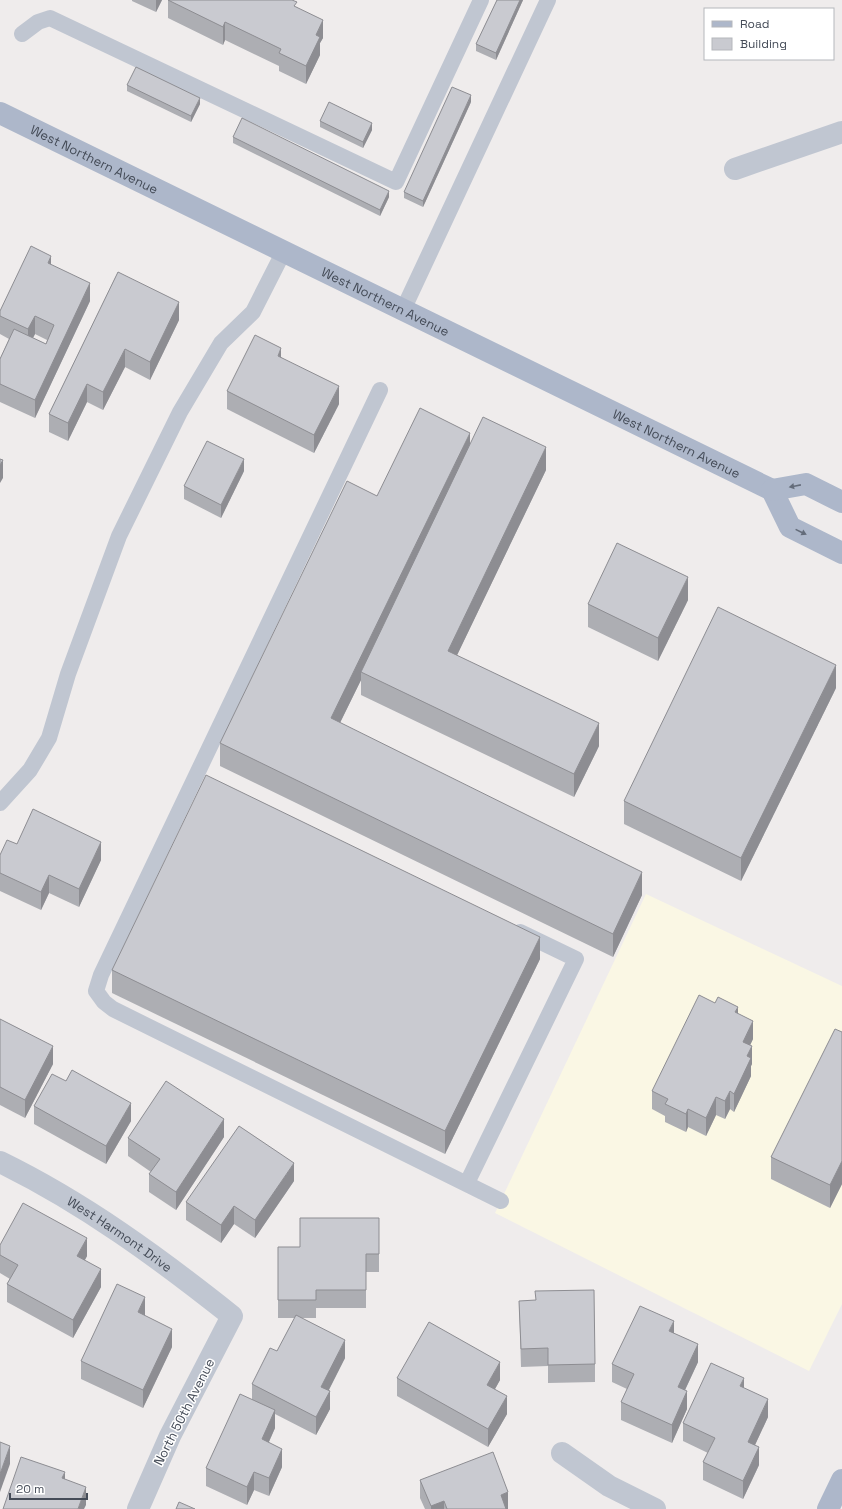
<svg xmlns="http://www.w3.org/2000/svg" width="842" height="1509" viewBox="0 0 842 1509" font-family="'Space Grotesk',sans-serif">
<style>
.commercial{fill:#faf7e4}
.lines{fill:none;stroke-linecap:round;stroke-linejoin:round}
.service{stroke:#c0c6d1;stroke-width:16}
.minor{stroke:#c0c6d1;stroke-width:22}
.primary{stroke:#adb7ca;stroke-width:22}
.wall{fill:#adaeb3;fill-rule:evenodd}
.shaded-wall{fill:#8d8d92}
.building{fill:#c9cad0;stroke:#8d8d92}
.oneway{fill:#646c7a}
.labels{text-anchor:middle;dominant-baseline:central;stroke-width:3;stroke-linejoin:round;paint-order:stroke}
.street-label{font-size:13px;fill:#454c58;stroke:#fff}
</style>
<rect width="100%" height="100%" fill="#efecec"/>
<polygon class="commercial" points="646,894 842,986 842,1304 809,1371 495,1213"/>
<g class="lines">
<g class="service">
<polyline points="22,34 38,22 50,18 396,182 481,0"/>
<polyline points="403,310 548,0"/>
<polyline points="380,390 101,975 96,991 104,1002 113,1009 501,1201"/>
<polyline points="0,803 30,770 49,738 68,674 119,536 180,412 221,343 253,312 284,251"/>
<polyline points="467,1183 576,959 520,932"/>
</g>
<g class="minor">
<polyline points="735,169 842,132"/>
<path id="s1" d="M0,1162C84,1203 159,1258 232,1316L170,1436L138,1509"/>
<polyline points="562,1453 609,1486 655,1509"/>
</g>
<g class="primary">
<path id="s2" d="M0,113L772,490L790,527L842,553"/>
<polyline points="772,490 806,484 842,502"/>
<polyline points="828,1509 842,1480"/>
</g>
</g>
<g class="wall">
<polygon points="132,0 162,0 156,12 132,1"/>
<polygon points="168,0 297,7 323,38 320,43 320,55 306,84 279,71 279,66 225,40 223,45 168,18"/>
<polygon points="497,0 523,0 496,60 476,51 476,44"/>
<polygon points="127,85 200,104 191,122 127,91"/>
<polygon points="471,102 423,207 404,198 404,192"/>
<polygon points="320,121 372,130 363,148 320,127"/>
<polygon points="233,137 389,197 380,216 233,143"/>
<path d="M51,265L90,301L35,418L0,402V359L9,339L0,334V311ZM35,334L47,340L46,344L33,338Z"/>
<polygon points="118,272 179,320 150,380 125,367 103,410 87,402 68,441 49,432 49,414"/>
<polygon points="281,357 339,404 314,453 227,409 227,391"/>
<polygon points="470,446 546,470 457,655 599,746 574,797 361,695 361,680 340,723 642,895 613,957 220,766 220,743 377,496"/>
<polygon points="244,471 221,518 184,499 184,486"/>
<polygon points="688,600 658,661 588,627 588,604"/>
<polygon points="836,688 741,881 624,824 624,801"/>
<polygon points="17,844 101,860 79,907 49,893 41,910 0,891 0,855"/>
<polygon points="540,959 445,1154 112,993 112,970"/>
<polygon points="738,1014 753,1039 750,1045 752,1064 751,1066 751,1076 734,1112 730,1109 725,1119 716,1115 706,1136 688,1127 686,1132 665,1122 665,1116 652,1109 652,1091"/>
<polygon points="0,1019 53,1064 25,1118 0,1105"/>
<polygon points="842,1032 842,1184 830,1208 771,1179 771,1157"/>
<polygon points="34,1106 131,1121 106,1164 34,1124"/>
<polygon points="224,1137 176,1210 149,1192 149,1174 151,1172 128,1156 128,1138"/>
<polygon points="294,1181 255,1238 234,1224 221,1243 186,1220 186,1202"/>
<polygon points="379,1218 379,1272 366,1272 366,1308 316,1308 316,1318 301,1318 345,1358 329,1390 330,1409 316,1435 275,1414 275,1428 269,1442 282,1467 269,1496 254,1490 247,1505 206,1486 206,1468 252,1399 252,1384 277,1351 295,1318 278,1318 278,1247 300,1247"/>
<polygon points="0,1245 87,1256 85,1260 101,1287 73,1338 7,1302 7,1284 10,1279 0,1273"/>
<polygon points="519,1301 595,1364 595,1382 548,1383 548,1366 521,1367"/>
<polygon points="145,1315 145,1316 172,1347 143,1408 81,1379 81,1361"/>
<polygon points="674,1333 698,1362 685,1390 687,1409 672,1443 621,1420 621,1402 627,1389 612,1382 612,1364"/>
<polygon points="397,1378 500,1380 495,1389 507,1414 488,1447 397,1396"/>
<polygon points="744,1388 768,1417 755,1445 759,1465 743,1499 703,1480 703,1462 708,1453 683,1441 683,1423"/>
<polygon points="420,1480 508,1509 425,1509 420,1498"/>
</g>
<g class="shaded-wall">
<polygon points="156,0 162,0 156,12"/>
<polygon points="520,0 523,0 496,60 496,53"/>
<polygon points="323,20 323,38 320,43 320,55 306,84 306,66 316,35"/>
<polygon points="225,22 225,40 223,45 223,27"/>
<polygon points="471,95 471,102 423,207 423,201"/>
<polygon points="200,98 200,104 191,122 191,116"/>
<polygon points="372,123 372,130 363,148 363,142"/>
<polygon points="389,191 389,197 380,216 380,210"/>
<polygon points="51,256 51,274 48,263"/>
<polygon points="90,283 90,301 35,418 35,400"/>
<polygon points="179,302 179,320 150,380 150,362"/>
<polygon points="35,316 35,334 28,347 28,329"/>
<polygon points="281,348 281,366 278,356"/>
<polygon points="125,349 125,367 103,410 103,392"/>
<polygon points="87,384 87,402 68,441 68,423"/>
<polygon points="339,386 339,404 314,453 314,435"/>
<polygon points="470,433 470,456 361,672 361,680 331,741 331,718"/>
<polygon points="546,447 546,470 448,674 448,651"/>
<polygon points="244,459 244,471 221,518 221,505"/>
<polygon points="3,460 3,478 0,483 0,465"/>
<polygon points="688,577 688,600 658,661 658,638"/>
<polygon points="836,665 836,688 741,881 741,858"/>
<polygon points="599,723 599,746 574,797 574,774"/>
<polygon points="101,842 101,860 79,907 79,889"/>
<polygon points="642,872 642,895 613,957 613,934"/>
<polygon points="49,875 49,893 41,910 41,892"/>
<polygon points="540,937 540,959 445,1154 445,1131"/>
<polygon points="738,1007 738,1025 735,1012"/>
<polygon points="753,1021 753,1039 743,1060 743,1042"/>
<polygon points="53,1046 53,1064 25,1118 25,1100"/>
<polygon points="752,1046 752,1064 751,1066 751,1076 734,1112 734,1094 747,1056"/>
<polygon points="730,1091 730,1109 725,1119 725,1101"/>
<polygon points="716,1097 716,1115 706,1136 706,1118"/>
<polygon points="131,1103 131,1121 106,1164 106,1146"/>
<polygon points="688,1109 688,1127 686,1132 686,1114"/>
<polygon points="224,1119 224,1137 176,1210 176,1192"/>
<polygon points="842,1161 842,1184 830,1208 830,1185"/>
<polygon points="294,1163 294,1181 255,1238 255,1220"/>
<polygon points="234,1206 234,1224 221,1243 221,1225"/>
<polygon points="87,1238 87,1256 77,1274 77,1256"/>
<polygon points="101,1269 101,1287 73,1338 73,1320"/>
<polygon points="145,1297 145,1315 138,1330 138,1312"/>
<polygon points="674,1321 674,1339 669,1331"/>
<polygon points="172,1329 172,1347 143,1408 143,1390"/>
<polygon points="345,1340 345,1358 321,1405 321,1387"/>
<polygon points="698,1344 698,1362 678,1405 678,1387"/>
<polygon points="500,1362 500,1380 487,1403 487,1385"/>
<polygon points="744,1378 744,1396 740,1386"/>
<polygon points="330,1391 330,1409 316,1435 316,1417"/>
<polygon points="687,1391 687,1409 672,1443 672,1425"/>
<polygon points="507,1396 507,1414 488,1447 488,1429"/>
<polygon points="768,1399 768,1417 748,1460 748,1442"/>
<polygon points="275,1410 275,1428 262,1457 262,1439"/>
<polygon points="10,1446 10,1464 0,1492 0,1474"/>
<polygon points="759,1447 759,1465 743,1499 743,1481"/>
<polygon points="282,1449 282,1467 269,1496 269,1478"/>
<polygon points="65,1472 65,1490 62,1478"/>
<polygon points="254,1472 254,1490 247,1505 247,1487"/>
<polygon points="86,1487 86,1505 84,1509 78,1509"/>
<polygon points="508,1492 508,1509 501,1509 501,1495"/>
<polygon points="444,1501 444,1509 431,1509 431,1506"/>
</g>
<g class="building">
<polygon points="168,0 292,0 297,2 294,6 323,20 316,35 320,37 306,66 279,53 281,49 225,22 223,27"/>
<polygon points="497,0 520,0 496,53 476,44"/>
<polygon points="136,67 200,98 191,116 127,85"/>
<polygon points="452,87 471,95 423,201 404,192"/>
<polygon points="329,102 372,123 363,142 320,121"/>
<polygon points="242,118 389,191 380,210 233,137"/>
<polygon points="31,246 51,256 48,263 90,283 35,400 0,384 0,359 14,329 46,344 54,325 35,316 28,329 0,316 0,311"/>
<polygon points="118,272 179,302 150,362 125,349 103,392 87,384 68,423 49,414"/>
<polygon points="255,335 281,348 278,356 339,386 314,435 227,391"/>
<polygon points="420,408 470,433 331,718 642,872 613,934 220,743 347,481 377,496"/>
<polygon points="483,417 546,447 448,651 599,723 574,774 361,672"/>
<polygon points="207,441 244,459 221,505 184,486"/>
<polygon points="0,459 3,460 0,465"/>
<polygon points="617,543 688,577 658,638 588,604"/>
<polygon points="718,607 836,665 741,858 624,801"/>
<polygon points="206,775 540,937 445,1131 112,970"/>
<polygon points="33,809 101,842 79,889 49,875 41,892 0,873 0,855 7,840 17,844"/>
<polygon points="699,995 715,1003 718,997 738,1007 735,1012 753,1021 743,1042 752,1046 747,1056 751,1058 734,1094 730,1091 725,1101 716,1097 706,1118 688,1109 686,1114 665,1104 668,1099 652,1091"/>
<polygon points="0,1019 53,1046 25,1100 0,1087"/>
<polygon points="835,1029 842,1032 842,1161 830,1185 771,1157"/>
<polygon points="72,1070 131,1103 106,1146 34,1106 52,1074 66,1081"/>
<polygon points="166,1081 224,1119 176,1192 149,1174 160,1159 128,1138"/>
<polygon points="239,1126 294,1163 255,1220 234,1206 221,1225 186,1202"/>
<polygon points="23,1203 87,1238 77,1256 101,1269 73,1320 7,1284 18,1265 0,1255 0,1245"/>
<polygon points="300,1218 379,1218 379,1254 366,1254 366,1290 316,1290 316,1300 278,1300 278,1247 300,1247"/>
<polygon points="117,1284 145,1297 138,1312 172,1329 143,1390 81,1361"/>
<polygon points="594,1290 595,1364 548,1365 548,1348 521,1349 519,1301 536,1300 535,1291"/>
<polygon points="640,1306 674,1321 669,1331 698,1344 678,1387 687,1391 672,1425 621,1402 634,1374 612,1364"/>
<polygon points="296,1315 345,1340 321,1387 330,1391 316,1417 252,1384 270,1348 277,1351"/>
<polygon points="429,1322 500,1362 487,1385 507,1396 488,1429 397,1378"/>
<polygon points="711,1363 744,1378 740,1386 768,1399 748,1442 759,1447 743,1481 703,1462 715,1438 683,1423"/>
<polygon points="240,1394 275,1410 262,1439 282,1449 269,1478 254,1472 247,1487 206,1468"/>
<polygon points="0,1442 10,1446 0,1474"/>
<polygon points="493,1452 508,1492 501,1495 506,1509 447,1509 444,1501 431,1506 420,1480"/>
<polygon points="21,1457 65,1472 62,1478 86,1487 78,1509 3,1509"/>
<polygon points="179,1502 195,1509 176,1509"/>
</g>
<defs><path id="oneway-solid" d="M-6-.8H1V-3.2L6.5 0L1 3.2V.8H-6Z"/></defs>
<g class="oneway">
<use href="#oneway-solid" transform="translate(795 486) rotate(169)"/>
<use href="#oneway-solid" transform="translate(801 532) rotate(26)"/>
</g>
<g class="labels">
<g class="street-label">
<text stroke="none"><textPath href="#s2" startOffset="105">West Northern Avenue</textPath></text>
<text stroke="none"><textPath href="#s2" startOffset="429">West Northern Avenue</textPath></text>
<text stroke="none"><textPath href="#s2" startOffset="753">West Northern Avenue</textPath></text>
<text stroke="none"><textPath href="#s1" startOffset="140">West Harmont Drive</textPath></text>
<text transform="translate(184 1412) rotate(-63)">North 50th Avenue</text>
</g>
</g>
<rect x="704" y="8" width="130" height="52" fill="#ffffff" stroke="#b5b7bc"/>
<rect x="712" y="21" width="20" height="6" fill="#adb7ca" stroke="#b5b7bc"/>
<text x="740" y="28" font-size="12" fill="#454c58">Road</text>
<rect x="712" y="38" width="20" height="12" fill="#c9cad0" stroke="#b5b7bc"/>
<text x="740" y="48" font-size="12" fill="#454c58">Building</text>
<path d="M10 1493v6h77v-6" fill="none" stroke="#454c58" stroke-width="2"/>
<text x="16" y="1493" font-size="12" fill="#454c58" stroke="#ffffff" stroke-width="3" paint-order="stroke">20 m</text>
</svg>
